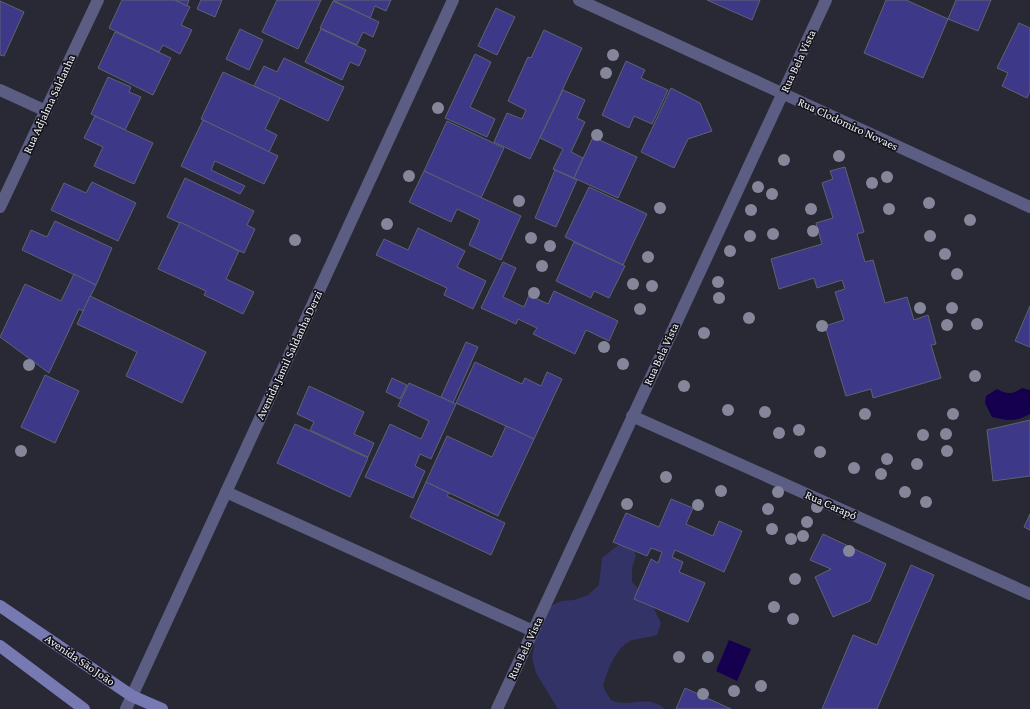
<svg xmlns="http://www.w3.org/2000/svg" width="1030" height="709" viewBox="0 0 1030 709" font-family="'Crimson Pro',serif">
<style>
.green{fill:#343367}
.water{fill:#15004f}
.building{fill:#3d3888;stroke:#60626f}
.lines{fill:none;stroke-linecap:round;stroke-linejoin:round}
.street{stroke:#5b5e82;stroke-width:12}
.secondary{stroke:#7779b3;stroke-width:12}
.tree{fill:#858699}
.labels{text-anchor:middle;dominant-baseline:central;stroke-width:3.5;stroke-linejoin:round;paint-order:stroke}
.street-label{font-size:12px;fill:#f0f1f8;stroke:#121218}
</style>
<rect width="100%" height="100%" fill="#282935"/>
<path class="green" d="M630,543L636,555L632,568V582L650,601L661,623L657,635C651,637 634,639 630,641C614,650 608,670 603,686C605,690 608,696 611,700C628,709 647,693 665,709H558L536,673L532,658L537,631L549,607L561,601L574,600L588,595L599,585L602,558L617,546Z"/>
<g class="water">
<path d="M1022,388L1030,390V414C1015,422 1008,421 992,417L985,403L986,396L997,389C1007,395 1013,394 1022,388Z"/>
<polygon points="729,640 751,649 737,681 716,671"/>
</g>
<g class="building">
<polygon points="122,0 175,0 190,7 181,25 192,30 180,54 163,45 159,52 109,28"/>
<polygon points="175,0 189,0 187,6"/>
<polygon points="201,0 222,0 215,17 197,9"/>
<polygon points="277,0 321,0 298,49 262,32"/>
<polygon points="333,0 391,0 386,11 375,6 370,18"/>
<polygon points="707,0 760,0 752,20"/>
<polygon points="886,0 906,0 948,19 923,78 864,53"/>
<polygon points="956,0 991,0 978,31 948,19"/>
<polygon points="0,1 24,12 4,56 0,55"/>
<polygon points="333,1 379,22 373,37 363,32 357,45 320,28"/>
<polygon points="496,8 515,17 497,55 478,46"/>
<polygon points="1019,23 1030,28 1030,91 1027,98 1002,86 1008,73 997,68"/>
<polygon points="240,29 263,40 249,70 226,59"/>
<polygon points="321,29 366,50 359,66 350,62 342,80 305,62"/>
<polygon points="544,30 582,48 530,159 494,142 507,113 522,119 526,110 508,101 528,57 531,58"/>
<polygon points="115,32 171,58 153,95 98,68"/>
<polygon points="475,54 491,62 470,107 495,119 487,137 445,118"/>
<polygon points="284,58 344,87 328,121 254,86 264,66 277,72"/>
<polygon points="626,61 645,70 641,78 668,90 652,124 634,116 629,128 602,115"/>
<polygon points="223,72 280,98 265,129 277,135 269,152 201,119"/>
<polygon points="108,77 131,87 129,92 141,97 125,130 91,114"/>
<polygon points="671,88 700,103 712,131 688,139 674,168 641,152"/>
<polygon points="563,90 585,100 577,118 585,122 571,152 583,158 574,178 553,169 563,149 540,138"/>
<polygon points="95,116 153,143 134,184 94,166 103,147 84,138"/>
<polygon points="203,120 278,156 264,184 215,161 211,170 245,186 240,194 181,166"/>
<polygon points="447,121 504,148 481,198 424,171"/>
<polygon points="593,137 637,157 618,198 574,178"/>
<polygon points="845,167 864,232 857,234 865,262 873,260 885,303 907,297 914,320 928,315 936,344 931,345 941,378 873,398 871,389 846,396 825,326 844,320 835,292 845,289 842,280 817,288 814,278 779,289 771,259 822,244 816,223 833,218 822,183 833,179 830,171"/>
<polygon points="555,170 577,180 556,227 535,218"/>
<polygon points="424,171 521,216 501,260 469,245 480,220 457,209 451,222 409,202"/>
<polygon points="185,178 254,211 247,225 255,229 244,253 167,217"/>
<polygon points="92,182 136,203 118,241 51,210 64,183 86,193"/>
<polygon points="589,187 647,214 623,265 565,237"/>
<polygon points="55,221 112,248 96,285 22,250 31,230 47,237"/>
<polygon points="180,222 239,251 226,279 254,292 243,314 204,295 206,291 158,269"/>
<polygon points="418,228 465,251 457,267 486,281 473,309 444,295 447,288 376,255 384,239 408,250"/>
<polygon points="574,242 625,266 609,298 594,291 591,298 556,281"/>
<polygon points="503,262 516,268 503,297 524,307 529,295 548,304 554,291 618,321 609,341 586,330 575,354 533,334 537,328 518,319 516,324 481,308"/>
<polygon points="74,274 96,285 83,311 79,309 49,373 0,337 25,284 61,301"/>
<polygon points="90,296 206,352 182,403 126,376 137,352 77,324"/>
<polygon points="1030,306 1030,347 1015,341"/>
<polygon points="466,342 478,347 453,403 441,397"/>
<polygon points="475,362 522,384 525,378 541,386 547,372 562,379 534,439 456,403"/>
<polygon points="45,375 79,391 55,443 21,427"/>
<polygon points="392,378 407,385 400,399 386,392"/>
<polygon points="409,383 456,404 431,459 420,454 415,466 425,471 413,498 365,477 390,424 421,439 429,421 398,406"/>
<polygon points="309,386 364,412 354,434 374,443 368,457 310,430 314,422 297,414"/>
<polygon points="1030,420 1030,476 993,481 987,430"/>
<polygon points="295,424 368,458 350,497 277,463"/>
<polygon points="506,426 534,439 498,516 426,482 447,436 492,457"/>
<polygon points="426,482 449,493 447,496 505,523 491,555 410,517"/>
<polygon points="671,499 693,508 686,524 713,536 719,521 742,531 724,572 675,550 672,557 683,562 679,572 705,583 688,622 634,599 651,559 658,563 662,552 651,548 647,556 613,542 626,513 659,527"/>
<polygon points="1030,514 1030,530 1024,527"/>
<polygon points="823,534 886,564 870,601 833,617 815,577 831,569 810,560"/>
<polygon points="911,565 934,575 877,709 822,709 853,635 877,645"/>
<polygon points="685,688 731,709 676,709"/>
</g>
<g class="lines">
<g class="street">
<polyline points="579,0 1030,207"/>
<polyline points="0,90 46,111"/>
<polyline points="0,207 98,0"/>
<polyline points="632,416 1030,594"/>
<polyline points="226,492 533,631"/>
<polyline points="126,709 453,0"/>
<polyline points="497,709 826,0"/>
</g>
<g class="secondary">
<polyline points="0,606 132,696 162,709"/>
<polyline points="0,646 84,709"/>
</g>
</g>
<g class="tree">
<circle cx="613" cy="55" r="6"/>
<circle cx="606" cy="73" r="6"/>
<circle cx="438" cy="108" r="6"/>
<circle cx="597" cy="135" r="6"/>
<circle cx="839" cy="156" r="6"/>
<circle cx="784" cy="160" r="6"/>
<circle cx="409" cy="176" r="6"/>
<circle cx="887" cy="177" r="6"/>
<circle cx="872" cy="183" r="6"/>
<circle cx="758" cy="187" r="6"/>
<circle cx="772" cy="194" r="6"/>
<circle cx="519" cy="201" r="6"/>
<circle cx="929" cy="203" r="6"/>
<circle cx="660" cy="208" r="6"/>
<circle cx="811" cy="209" r="6"/>
<circle cx="889" cy="209" r="6"/>
<circle cx="751" cy="210" r="6"/>
<circle cx="970" cy="220" r="6"/>
<circle cx="387" cy="224" r="6"/>
<circle cx="813" cy="231" r="6"/>
<circle cx="773" cy="234" r="6"/>
<circle cx="750" cy="236" r="6"/>
<circle cx="930" cy="236" r="6"/>
<circle cx="531" cy="238" r="6"/>
<circle cx="295" cy="240" r="6"/>
<circle cx="550" cy="246" r="6"/>
<circle cx="730" cy="251" r="6"/>
<circle cx="945" cy="254" r="6"/>
<circle cx="648" cy="257" r="6"/>
<circle cx="542" cy="266" r="6"/>
<circle cx="957" cy="274" r="6"/>
<circle cx="718" cy="282" r="6"/>
<circle cx="633" cy="284" r="6"/>
<circle cx="652" cy="286" r="6"/>
<circle cx="534" cy="293" r="6"/>
<circle cx="719" cy="298" r="6"/>
<circle cx="920" cy="308" r="6"/>
<circle cx="952" cy="308" r="6"/>
<circle cx="640" cy="309" r="6"/>
<circle cx="749" cy="318" r="6"/>
<circle cx="977" cy="324" r="6"/>
<circle cx="947" cy="325" r="6"/>
<circle cx="822" cy="326" r="6"/>
<circle cx="704" cy="333" r="6"/>
<circle cx="604" cy="347" r="6"/>
<circle cx="623" cy="364" r="6"/>
<circle cx="29" cy="365" r="6"/>
<circle cx="975" cy="376" r="6"/>
<circle cx="684" cy="386" r="6"/>
<circle cx="728" cy="410" r="6"/>
<circle cx="765" cy="412" r="6"/>
<circle cx="865" cy="414" r="6"/>
<circle cx="953" cy="414" r="6"/>
<circle cx="799" cy="430" r="6"/>
<circle cx="779" cy="433" r="6"/>
<circle cx="946" cy="434" r="6"/>
<circle cx="923" cy="435" r="6"/>
<circle cx="21" cy="451" r="6"/>
<circle cx="947" cy="451" r="6"/>
<circle cx="820" cy="452" r="6"/>
<circle cx="887" cy="459" r="6"/>
<circle cx="917" cy="464" r="6"/>
<circle cx="854" cy="468" r="6"/>
<circle cx="881" cy="474" r="6"/>
<circle cx="666" cy="477" r="6"/>
<circle cx="721" cy="491" r="6"/>
<circle cx="778" cy="492" r="6"/>
<circle cx="905" cy="492" r="6"/>
<circle cx="926" cy="502" r="6"/>
<circle cx="627" cy="504" r="6"/>
<circle cx="698" cy="505" r="6"/>
<circle cx="817" cy="507" r="6"/>
<circle cx="768" cy="509" r="6"/>
<circle cx="807" cy="522" r="6"/>
<circle cx="772" cy="529" r="6"/>
<circle cx="803" cy="536" r="6"/>
<circle cx="791" cy="539" r="6"/>
<circle cx="849" cy="551" r="6"/>
<circle cx="795" cy="579" r="6"/>
<circle cx="774" cy="607" r="6"/>
<circle cx="793" cy="619" r="6"/>
<circle cx="679" cy="657" r="6"/>
<circle cx="708" cy="657" r="6"/>
<circle cx="761" cy="686" r="6"/>
<circle cx="734" cy="691" r="6"/>
<circle cx="703" cy="694" r="6"/>
</g>
<g class="labels">
<g class="street-label">
<text transform="translate(798 61) rotate(-65)">Rua Bela Vista</text>
<text transform="translate(49 104) rotate(-65)">Rua Adjalma Saldanha</text>
<text transform="translate(848 124) rotate(25)">Rua Clodomiro Novaes</text>
<text transform="translate(661 354) rotate(-65)">Rua Bela Vista</text>
<text transform="translate(289 355) rotate(-65)">Avenida Jamil Saldanha Derzi</text>
<text transform="translate(831 505) rotate(24)">Rua Carapó</text>
<text transform="translate(525 648) rotate(-65)">Rua Bela Vista</text>
<text transform="translate(80 660) rotate(34)">Avenida São João</text>
</g>
</g>
</svg>
